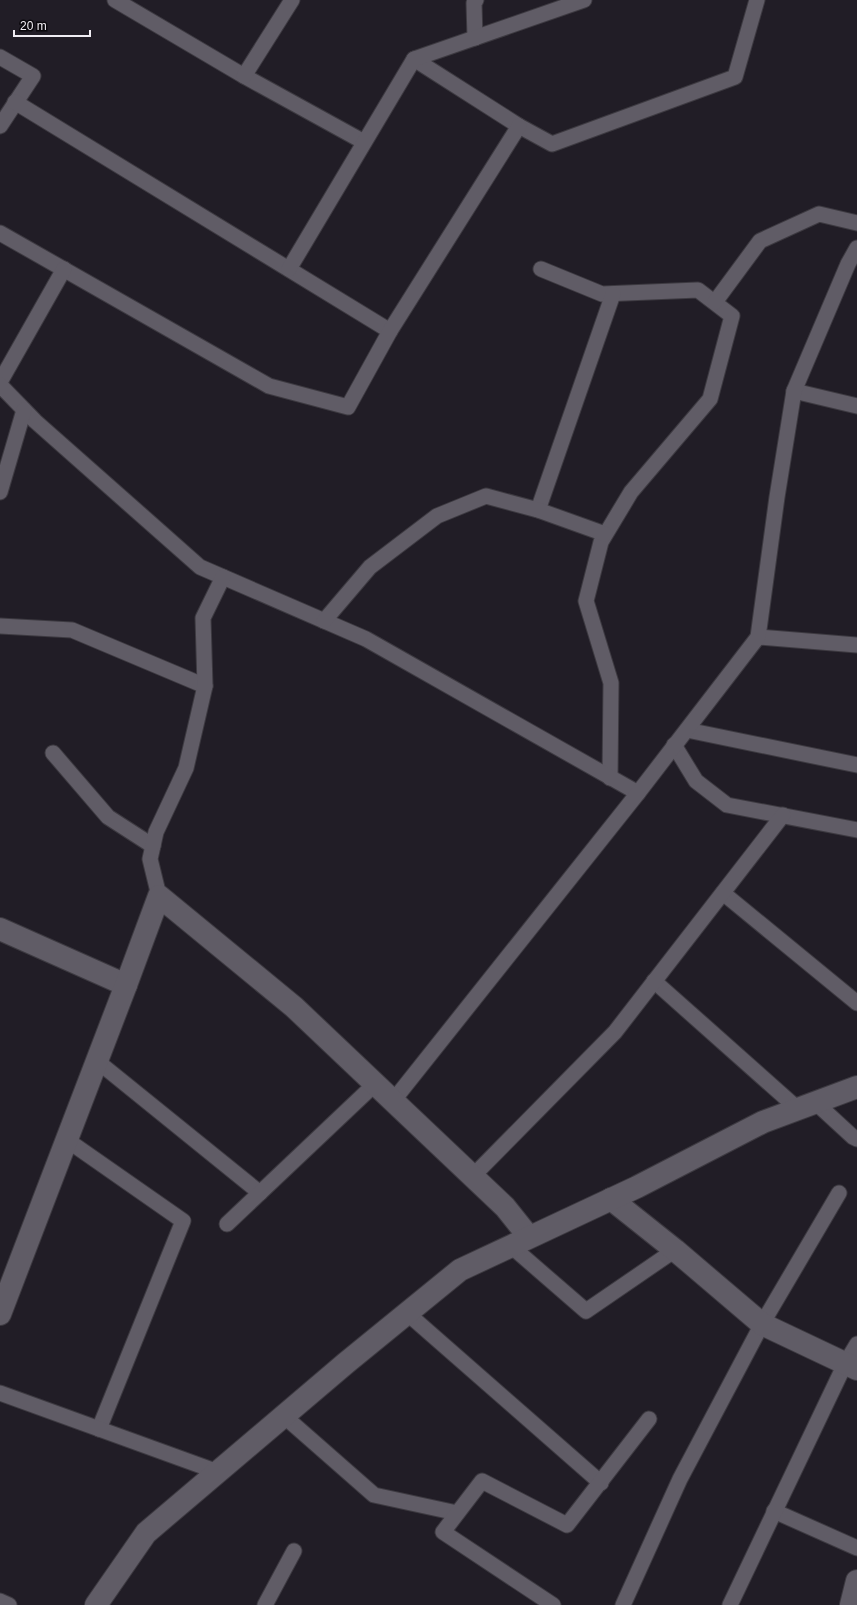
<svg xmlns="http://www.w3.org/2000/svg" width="857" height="1605" viewBox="0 0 857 1605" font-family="Helvetica,sans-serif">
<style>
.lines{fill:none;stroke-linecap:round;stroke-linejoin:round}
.lane-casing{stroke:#3d3a41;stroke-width:17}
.street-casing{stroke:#3d3a41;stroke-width:24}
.lane{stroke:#605c66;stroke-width:15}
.street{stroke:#605c66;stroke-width:22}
</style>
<rect width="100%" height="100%" fill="#211d26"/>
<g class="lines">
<g class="lane-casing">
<g id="lane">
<polyline points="115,0 244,76 364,142"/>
<polyline points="475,38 474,3 476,0"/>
<polyline points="0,57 33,76 0,126"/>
<polyline points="414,59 519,126 552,144 735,77 757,0"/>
<polyline points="244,76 292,0"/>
<polyline points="15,102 390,331"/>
<polyline points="0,233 269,386 348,407 390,331 519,126"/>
<polyline points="289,269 414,59 584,0"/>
<polyline points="541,269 602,294 698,290 732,316 710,399 631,492 601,542 586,601 611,683 610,778"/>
<polyline points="715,302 760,241 819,214 857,223"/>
<polyline points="0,382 64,269"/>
<polyline points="0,385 35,421 200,567 366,639 638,793"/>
<polyline points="794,391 857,406"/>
<polyline points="0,492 24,410"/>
<polyline points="538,510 613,294"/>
<polyline points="324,621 370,567 437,516 486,496 538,510 605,534"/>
<polyline points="0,626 72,630 205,686"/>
<polyline points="758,637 857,645"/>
<polyline points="687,730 857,765"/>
<polyline points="674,745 696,781 727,805 857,830"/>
<polyline points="53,753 108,817 153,846"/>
<polyline points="723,893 857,1003"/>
<polyline points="159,896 150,859 156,832 186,768 205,686 203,618 223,577"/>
<polyline points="654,981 798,1109"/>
<polyline points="97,1061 260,1193"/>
<polyline points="393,1101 638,793 758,637 777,497 794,391 848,264 857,248"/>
<polyline points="816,1103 853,1137 857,1139"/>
<polyline points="67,1140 183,1221 99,1429"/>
<polyline points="473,1176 615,1032 783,815"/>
<polyline points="227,1224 375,1084"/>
<polyline points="511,1246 586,1311 675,1250"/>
<polyline points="407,1313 601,1483"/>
<polyline points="0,1393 218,1472"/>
<polyline points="284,1416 374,1495 457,1513"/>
<polyline points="774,1511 857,1548"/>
<polyline points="0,1601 9,1605"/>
<polyline points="265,1605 294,1551"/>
<polyline points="553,1605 443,1532 482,1481 567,1525 649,1419"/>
<polyline points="623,1605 680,1479 762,1324 839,1193"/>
<polyline points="730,1605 845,1364 857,1344"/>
</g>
</g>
<g class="street-casing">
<g id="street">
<polyline points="0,929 126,985"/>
<polyline points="611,1199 675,1250 762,1324 857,1369"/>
<polyline points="0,1314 126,985 159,896 294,1007 505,1207 529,1237"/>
<polyline points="96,1605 146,1533 346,1363 460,1270 637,1187 763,1122 857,1087"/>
<polyline points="851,1605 857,1581"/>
</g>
</g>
<use href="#lane" class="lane"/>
<use href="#street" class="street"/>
</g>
<path d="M14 30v6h76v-6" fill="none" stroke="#f0edf3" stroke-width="2"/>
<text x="20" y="30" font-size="12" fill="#f0edf3" stroke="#0a080c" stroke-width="3" paint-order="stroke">20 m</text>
</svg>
